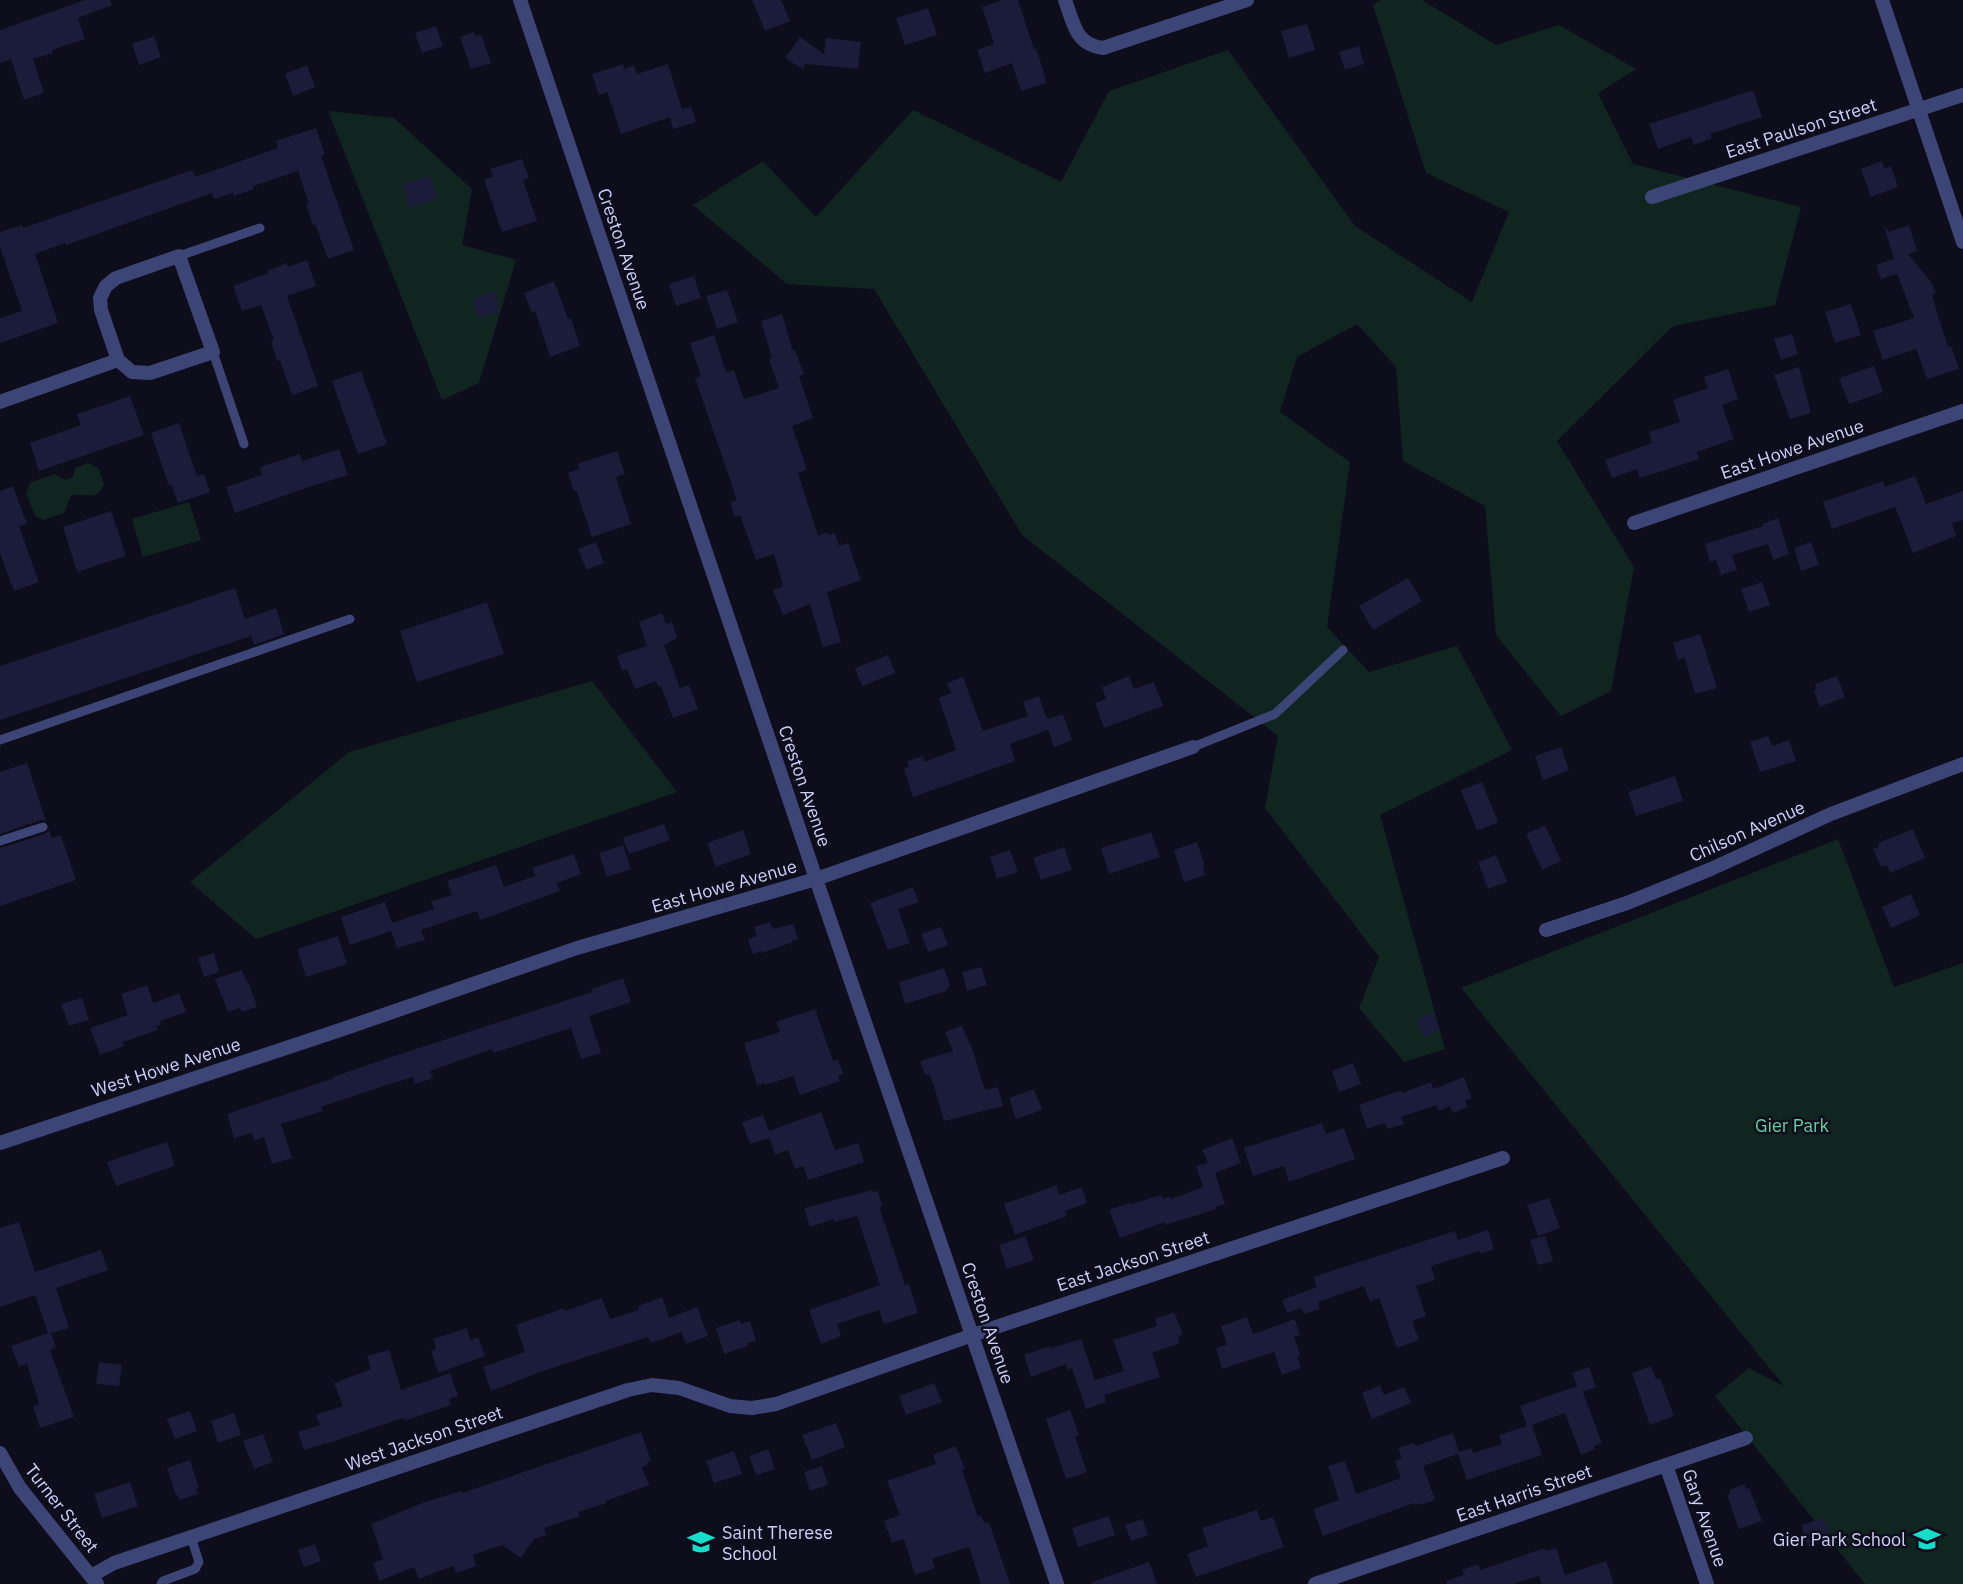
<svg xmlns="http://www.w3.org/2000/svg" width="1963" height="1584" viewBox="0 0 1963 1584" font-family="'IBM Plex Sans',sans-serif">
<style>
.green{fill:#112520}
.building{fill:#1b1b3a}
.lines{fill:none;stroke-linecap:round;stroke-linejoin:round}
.service{stroke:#3c4576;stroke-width:9}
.minor{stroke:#3c4576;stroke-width:14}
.tertiary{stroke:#3c4576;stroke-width:14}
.labels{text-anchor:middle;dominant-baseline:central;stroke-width:5;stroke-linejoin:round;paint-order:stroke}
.street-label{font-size:18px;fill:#ccd0fa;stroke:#0d0d1b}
.park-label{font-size:18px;fill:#61d29f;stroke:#0d0d1b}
.poi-label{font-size:18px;fill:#ccd0fa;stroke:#0d0d1b;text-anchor:start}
</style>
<rect width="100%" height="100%" fill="#0d0d1b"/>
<g class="green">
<polygon points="1380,0 1422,0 1496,45 1559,25 1636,69 1598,93 1633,164 1801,207 1775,305 1673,326 1557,441 1634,567 1611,691 1561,716 1496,635 1485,506 1403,461 1396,367 1357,324 1297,357 1280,412 1350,462 1327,627 1369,672 1457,646 1512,750 1380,815 1445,1049 1404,1062 1359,1008 1379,957 1265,808 1278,736 1022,535 874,289 787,284 693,205 763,161 816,217 913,110 1061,182 1109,91 1228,50 1355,226 1472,302 1509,212 1426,173 1373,5"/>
<polygon points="328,111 394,118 472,189 462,245 516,260 479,383 442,400"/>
<path d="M88,463L99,469L104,484L98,494C86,498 82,492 71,496L64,513L43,520L35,516L26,493L31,482L55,474L66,480L73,477L75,468Z"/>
<polygon points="189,502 201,540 143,557 132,519"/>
<polygon points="592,681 677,792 256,939 190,882 349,752"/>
<polygon points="1838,839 1894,987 1963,963 1963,1584 1865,1584 1715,1396 1749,1368 1784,1386 1461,988"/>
</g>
<g class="building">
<polygon points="85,0 110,0 112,5 78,18 85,39 52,50 53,53 33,59 44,93 24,100 11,59 0,63 0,30"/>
<polygon points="752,0 781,0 790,21 765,31"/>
<polygon points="1003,0 1018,0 1034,49 1036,48 1047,83 1021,91 1012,63 985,73 977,50 994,44 982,7"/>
<polygon points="928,8 937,35 905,45 896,18"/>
<polygon points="1307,24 1315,50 1289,58 1281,31"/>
<polygon points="436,26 443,46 422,53 415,33"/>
<polygon points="474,32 476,36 481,34 491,63 471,69 460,37"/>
<polygon points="154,36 161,57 139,65 132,44"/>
<polygon points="800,37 824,54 826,38 861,42 858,69 806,64 802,69 785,58"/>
<polygon points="1359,46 1364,64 1345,70 1339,52"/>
<polygon points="623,64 624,69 634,65 637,74 668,64 682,109 691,107 696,122 673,129 670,117 621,134 608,94 607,92 599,95 592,74"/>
<polygon points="307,65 315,87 293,96 285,74"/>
<polygon points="1753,90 1762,117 1710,134 1712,138 1694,145 1691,137 1658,149 1649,124"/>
<polygon points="316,128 325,154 321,156 354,250 328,259 315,224 313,225 306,205 309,204 298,171 253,186 254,189 234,196 233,193 214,199 212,193 66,245 65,243 35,254 58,323 0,343 0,318 22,311 0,247 0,232 22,225 23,228 192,170 195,177 278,148 276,141"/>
<polygon points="522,159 529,178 523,180 537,221 502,232 484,179 493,177 490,169"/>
<polygon points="1882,161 1885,169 1891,166 1898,187 1871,197 1861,169"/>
<polygon points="430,176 437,199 409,207 402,184"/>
<polygon points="1909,225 1917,251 1908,254 1931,282 1936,293 1932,295 1935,306 1948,347 1951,346 1959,369 1927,379 1916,349 1883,360 1873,331 1914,318 1897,274 1881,279 1876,265 1894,259 1884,226 1889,232"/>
<polygon points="307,260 316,286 287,296 318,386 292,395 280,360 277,361 271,341 274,340 261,305 242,311 233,286 268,273 267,271 287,263 288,267"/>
<polygon points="694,276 701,298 676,306 669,284"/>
<polygon points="554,281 568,319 571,318 580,346 550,357 535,311 532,313 524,293"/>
<polygon points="727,290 738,322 717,329 706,296"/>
<polygon points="494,291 500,311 479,318 472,299"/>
<polygon points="1851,304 1861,335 1835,343 1825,312"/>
<polygon points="782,314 793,351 795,350 804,374 799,376 813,418 792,426 807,470 798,473 818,536 827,532 828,535 835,533 839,546 848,543 861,580 827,592 841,642 823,647 810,604 783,615 773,590 783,586 774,554 756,560 740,515 735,517 730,503 737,500 695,378 701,376 690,343 714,335 726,372 734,370 744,399 779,388 769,359 772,358 761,321"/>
<polygon points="1792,334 1798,354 1781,360 1774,339"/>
<polygon points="1874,366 1883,392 1849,404 1839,378"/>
<polygon points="1799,367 1811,413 1790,419 1774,375"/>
<polygon points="1728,369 1738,399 1722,405 1734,439 1697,452 1699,459 1681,465 1640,478 1637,469 1612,478 1605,460 1652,443 1649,432 1680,422 1673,400 1708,388 1704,377"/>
<polygon points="361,371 387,444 358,454 332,381"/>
<polygon points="130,396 144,435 39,471 30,443 81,425 77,414"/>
<polygon points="179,423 197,476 204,474 210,492 178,503 171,484 169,486 151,433"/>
<polygon points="339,449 348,475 309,487 235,513 226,487 262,475 260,467 300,454 302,461"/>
<polygon points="617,451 625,474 616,477 631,524 592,537 576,490 574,491 568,473 579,469 577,464"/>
<polygon points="1915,476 1926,504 1963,491 1963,520 1952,523 1956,536 1913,553 1895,507 1832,529 1823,502 1883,481 1885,487"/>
<polygon points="13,486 27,524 19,526 39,582 14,591 0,553 0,491"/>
<polygon points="111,511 126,556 77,572 63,527"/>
<polygon points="1778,518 1789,554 1773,560 1768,544 1732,555 1737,570 1721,575 1716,560 1710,562 1705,544 1763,526 1762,524"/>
<polygon points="596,542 604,563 586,570 578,549"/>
<polygon points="1811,542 1819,565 1801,571 1794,548"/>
<polygon points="1408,578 1422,601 1373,630 1359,606"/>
<polygon points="1762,582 1770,605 1749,612 1741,589"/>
<polygon points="235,588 245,619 276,608 284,634 254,645 251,636 0,720 0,666"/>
<polygon points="487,602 504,654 417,682 400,631"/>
<polygon points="662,613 666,624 672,622 677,638 664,645 680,688 689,685 698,709 673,718 661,686 659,687 656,681 635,689 627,669 622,671 617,656 647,646 639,622"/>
<polygon points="1700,634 1717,688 1695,694 1685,658 1678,660 1673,643"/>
<polygon points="888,655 895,673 862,686 855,668"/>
<polygon points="1129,676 1134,689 1154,682 1163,706 1104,728 1095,703 1106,699 1102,687"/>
<polygon points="1837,676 1845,697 1820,707 1814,691 1817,690 1815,684"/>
<polygon points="963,677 983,731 1028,716 1023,702 1039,696 1047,719 1063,714 1072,740 1054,747 1048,730 1010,744 1015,761 913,797 904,768 909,767 907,761 923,756 924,762 956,750 939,698 951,693 947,683"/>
<polygon points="1768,736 1772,746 1789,740 1796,761 1760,772 1750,742"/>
<polygon points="1561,747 1569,770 1543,780 1535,756"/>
<polygon points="27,763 46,821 41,820 0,834 0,772"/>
<polygon points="1675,776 1683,801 1636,816 1628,792"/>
<polygon points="1482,782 1498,822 1477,831 1461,790"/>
<polygon points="664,824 670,840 629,854 623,838"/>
<polygon points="1545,825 1561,861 1542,870 1526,834"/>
<polygon points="1913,829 1925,858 1890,873 1887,865 1881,867 1873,849 1879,847 1878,843"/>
<polygon points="49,830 52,838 61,835 76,880 0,906 0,848 45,834"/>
<polygon points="743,830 751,854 716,867 707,843"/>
<polygon points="1151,832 1160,857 1109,874 1101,848"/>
<polygon points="1197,842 1205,866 1203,867 1205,875 1184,882 1174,850"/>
<polygon points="623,845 631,869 607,877 599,853"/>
<polygon points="1064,847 1072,870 1041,880 1033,858"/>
<polygon points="1010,850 1018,872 997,879 990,857"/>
<polygon points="574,854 581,874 557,883 560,891 480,920 477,911 421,930 425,940 397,948 391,931 350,945 341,917 385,902 392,923 434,909 431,901 452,895 447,881 496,865 504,887 535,876 532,868"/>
<polygon points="1496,855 1507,882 1488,889 1478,862"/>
<polygon points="913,887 919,902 898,909 910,943 888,950 870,903"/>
<polygon points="1911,894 1920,915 1891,928 1882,907"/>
<polygon points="770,922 773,929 793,924 798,939 792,941 793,942 761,953 761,951 753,954 748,939 757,936 754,927"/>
<polygon points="941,927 948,945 928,952 921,934"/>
<polygon points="338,936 347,964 306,977 297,949"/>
<polygon points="214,953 219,972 204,977 198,958"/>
<polygon points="981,967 987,985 967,991 962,972"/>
<polygon points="944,968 950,985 946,991 905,1004 899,982"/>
<polygon points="242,970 246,981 248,981 257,1007 242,1012 240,1008 228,1012 215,979"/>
<polygon points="623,978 631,1002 589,1016 601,1053 581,1059 571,1028 493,1053 492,1049 430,1071 433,1078 415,1084 413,1077 390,1084 321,1107 323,1111 281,1124 292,1158 272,1164 264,1137 254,1141 252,1133 234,1138 227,1114 334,1078 333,1077 382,1060 592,992 591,989"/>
<polygon points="147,985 153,1003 179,993 186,1012 160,1021 161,1025 156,1026 158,1030 123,1042 124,1046 100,1055 90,1028 128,1015 121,994"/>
<polygon points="82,998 89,1020 69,1026 61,1004"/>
<polygon points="815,1009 833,1061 838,1059 843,1074 838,1076 840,1081 800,1095 793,1076 765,1085 764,1083 757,1085 744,1043 780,1032 776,1022"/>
<polygon points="1432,1012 1440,1029 1424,1037 1416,1020"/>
<polygon points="962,1025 969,1042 970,1042 985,1090 998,1087 1003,1106 944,1121 934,1086 929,1074 925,1075 920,1061 953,1051 945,1032"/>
<polygon points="1353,1063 1361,1084 1339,1092 1332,1071"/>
<polygon points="1464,1077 1472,1098 1465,1101 1468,1107 1453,1113 1450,1106 1439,1111 1436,1105 1401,1117 1404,1124 1387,1129 1385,1123 1367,1129 1359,1105 1401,1090 1402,1093 1431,1082 1433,1089"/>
<polygon points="1034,1089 1042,1110 1016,1119 1009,1098"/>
<polygon points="821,1112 835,1150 858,1143 864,1162 808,1180 803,1166 795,1169 788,1150 775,1155 769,1138 750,1144 742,1122 763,1115 769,1131"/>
<polygon points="1322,1123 1326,1134 1344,1128 1355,1159 1289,1182 1284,1166 1253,1176 1244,1148"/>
<polygon points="1232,1138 1241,1163 1215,1173 1225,1204 1215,1207 1216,1209 1201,1214 1165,1225 1165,1222 1120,1238 1109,1210 1131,1202 1132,1204 1161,1195 1163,1199 1170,1196 1171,1199 1203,1187 1196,1166 1208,1163 1202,1150"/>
<polygon points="167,1142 175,1166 116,1186 107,1162"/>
<polygon points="1057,1185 1059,1195 1082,1187 1087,1203 1065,1211 1067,1216 1015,1235 1004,1204"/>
<polygon points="872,1190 873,1192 878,1191 882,1206 879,1207 905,1285 909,1284 918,1313 884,1324 879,1310 837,1324 841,1336 821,1344 809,1310 880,1285 857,1216 834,1222 834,1219 810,1227 804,1208"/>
<polygon points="1549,1198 1560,1228 1538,1236 1527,1205"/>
<polygon points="19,1222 35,1272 101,1250 108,1270 56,1288 69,1328 51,1333 56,1348 50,1350 74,1417 40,1428 33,1406 39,1404 27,1364 19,1367 11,1346 48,1333 35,1295 0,1307 0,1228"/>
<polygon points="1488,1230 1494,1249 1480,1254 1479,1251 1431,1266 1435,1280 1416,1286 1426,1316 1412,1321 1419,1340 1397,1348 1379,1298 1370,1302 1364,1286 1318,1302 1320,1309 1304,1314 1301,1308 1287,1313 1282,1300 1317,1287 1313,1277 1455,1231 1458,1240"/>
<polygon points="1025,1236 1034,1260 1007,1269 999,1245"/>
<polygon points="1545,1236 1553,1261 1538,1265 1530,1240"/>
<polygon points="662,1297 669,1318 697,1307 708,1336 686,1344 681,1332 651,1343 648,1337 543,1371 491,1391 483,1367 525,1352 516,1325 564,1308 565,1311 602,1298 610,1319 639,1310 638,1306"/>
<polygon points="1174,1312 1183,1335 1178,1336 1180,1343 1152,1353 1160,1377 1104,1395 1106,1402 1086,1409 1072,1368 1068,1370 1066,1364 1031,1377 1024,1355 1051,1346 1052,1348 1081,1339 1095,1380 1124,1371 1113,1340 1157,1326 1155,1319"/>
<polygon points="1247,1317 1253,1334 1295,1319 1300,1335 1294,1337 1300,1355 1297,1356 1301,1368 1282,1375 1274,1352 1222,1369 1216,1348 1227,1345 1221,1326"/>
<polygon points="740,1320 741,1324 750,1321 756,1341 747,1343 748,1346 724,1354 716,1328"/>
<polygon points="467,1328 470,1340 478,1337 485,1356 438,1373 431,1351 436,1349 433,1339"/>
<polygon points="389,1350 401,1390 450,1373 458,1396 449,1399 451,1405 404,1421 403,1418 326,1444 326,1443 304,1450 298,1432 320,1425 316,1415 343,1406 334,1383 371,1369 367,1356"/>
<polygon points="99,1362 122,1365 119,1386 96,1384"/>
<polygon points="1651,1366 1656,1379 1660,1378 1674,1416 1650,1425 1632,1373"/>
<polygon points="1589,1367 1596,1387 1583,1392 1602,1443 1594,1446 1595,1449 1581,1455 1565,1413 1532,1425 1542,1455 1467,1480 1458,1454 1423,1466 1435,1500 1420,1505 1420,1503 1415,1505 1414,1503 1323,1536 1313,1509 1339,1500 1328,1466 1345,1461 1356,1494 1401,1478 1395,1461 1402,1458 1398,1448 1414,1443 1416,1446 1453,1433 1459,1452 1472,1448 1473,1453 1502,1444 1499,1435 1527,1426 1520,1406 1577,1386 1572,1373"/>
<polygon points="934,1383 942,1402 906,1415 899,1396"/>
<polygon points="1380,1385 1384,1395 1404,1387 1411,1403 1372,1419 1362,1393"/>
<polygon points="1070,1410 1079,1435 1075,1437 1087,1472 1066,1479 1046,1419"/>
<polygon points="190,1411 197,1431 175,1439 167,1419"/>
<polygon points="234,1413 241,1435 218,1443 211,1421"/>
<polygon points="836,1423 845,1447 812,1460 802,1435"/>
<polygon points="641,1432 651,1461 647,1462 648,1465 642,1467 649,1485 606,1501 607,1503 578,1512 580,1516 544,1528 546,1535 534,1539 521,1558 502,1545 473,1555 476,1566 456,1573 453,1566 419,1579 414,1567 379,1581 373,1563 383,1559 371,1524 425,1502 461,1491 462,1493"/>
<polygon points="263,1434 273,1462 254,1469 243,1441"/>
<polygon points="956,1446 965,1469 962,1470 978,1517 981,1515 984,1523 989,1522 1010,1584 981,1584 969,1547 932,1559 935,1568 915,1575 904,1539 892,1543 884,1521 900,1515 887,1481 936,1464 933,1455"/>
<polygon points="768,1449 775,1469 756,1475 749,1456"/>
<polygon points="734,1451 742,1474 714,1483 706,1461"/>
<polygon points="190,1460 199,1488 196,1489 198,1494 179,1500 178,1495 176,1495 167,1468"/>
<polygon points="822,1466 828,1485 810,1491 804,1472"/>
<polygon points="130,1482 138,1506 102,1518 94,1494"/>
<polygon points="1745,1484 1746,1489 1749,1488 1762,1521 1739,1529 1727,1495 1730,1494 1729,1490"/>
<polygon points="1257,1510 1261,1521 1273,1517 1284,1547 1196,1577 1187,1554 1208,1546 1202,1528"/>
<polygon points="1109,1516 1115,1535 1078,1547 1072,1528"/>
<polygon points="1824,1518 1831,1539 1808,1547 1801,1525"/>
<polygon points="1143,1519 1148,1535 1131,1541 1125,1525"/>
<polygon points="315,1544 321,1561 304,1567 298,1550"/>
<polygon points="1545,1548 1545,1551 1556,1548 1565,1575 1606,1561 1614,1584 1541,1584 1539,1576 1513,1584 1447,1584 1446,1581 1464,1575 1462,1570 1478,1564 1480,1570"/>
<polygon points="1149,1562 1157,1584 1092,1584 1092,1582"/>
</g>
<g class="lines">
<g class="service">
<polyline points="179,256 260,228"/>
<polyline points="213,352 244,444"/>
<polyline points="0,740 350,619"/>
<polyline points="1193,747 1275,714 1343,650"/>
<polyline points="0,841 43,827"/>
<polyline points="161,1584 163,1581 195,1569 199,1562 191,1537"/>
</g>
<g class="minor">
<polyline points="520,0 816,879 1057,1584"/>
<path d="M1065,0C1074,24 1075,44 1103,48L1247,0"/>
<polyline points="1882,0 1963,242"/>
<polyline points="1652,197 1963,95"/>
<polygon points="179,256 213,352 150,373 132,372 118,360 101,310 100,298 106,286 116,278"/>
<polyline points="0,402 118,360"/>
<polyline points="1634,523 1963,411"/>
<polyline points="1546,930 1627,903 1711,869 1831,814 1963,764"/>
<polyline points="0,1143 343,1029 577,948 816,879 1193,747"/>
<polyline points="1666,1465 1707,1584"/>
<polyline points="91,1576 114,1563 628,1390 652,1385 679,1388 730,1406 752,1408 776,1404 990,1329 1503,1158"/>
<polyline points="1315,1584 1746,1438"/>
</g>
<polyline class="tertiary" points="0,1453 20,1488 97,1584"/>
</g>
<defs>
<g id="school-bare" transform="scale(2.1)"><path d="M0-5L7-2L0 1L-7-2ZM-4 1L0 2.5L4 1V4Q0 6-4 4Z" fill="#16ddc9" stroke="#0d0d1b" stroke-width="2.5" paint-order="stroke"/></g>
</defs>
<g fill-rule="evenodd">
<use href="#school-bare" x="1927" y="1539"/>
<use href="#school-bare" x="701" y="1542"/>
</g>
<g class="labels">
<g class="street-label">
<text transform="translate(1801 128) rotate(-18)">East Paulson Street</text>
<text transform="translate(624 249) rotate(71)">Creston Avenue</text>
<text transform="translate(1792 449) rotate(-19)">East Howe Avenue</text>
<text transform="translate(805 786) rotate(71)">Creston Avenue</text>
<text transform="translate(1747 831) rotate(-24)">Chilson Avenue</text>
<text transform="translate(724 886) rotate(-16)">East Howe Avenue</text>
<text transform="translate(166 1067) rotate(-18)">West Howe Avenue</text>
<text transform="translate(1133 1261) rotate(-18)">East Jackson Street</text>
<text transform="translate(988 1323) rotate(71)">Creston Avenue</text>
<text transform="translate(424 1438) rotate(-19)">West Jackson Street</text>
<text transform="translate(1524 1493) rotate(-19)">East Harris Street</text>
<text transform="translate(62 1508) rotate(52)">Turner Street</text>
<text transform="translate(1705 1518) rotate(71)">Gary Avenue</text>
</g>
<g class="park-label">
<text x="1792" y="1125">Gier Park</text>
</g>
<g class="poi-label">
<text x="722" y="1532">Saint Therese<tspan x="722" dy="21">School</tspan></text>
<text x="1906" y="1539" text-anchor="end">Gier Park School</text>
</g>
</g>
</svg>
